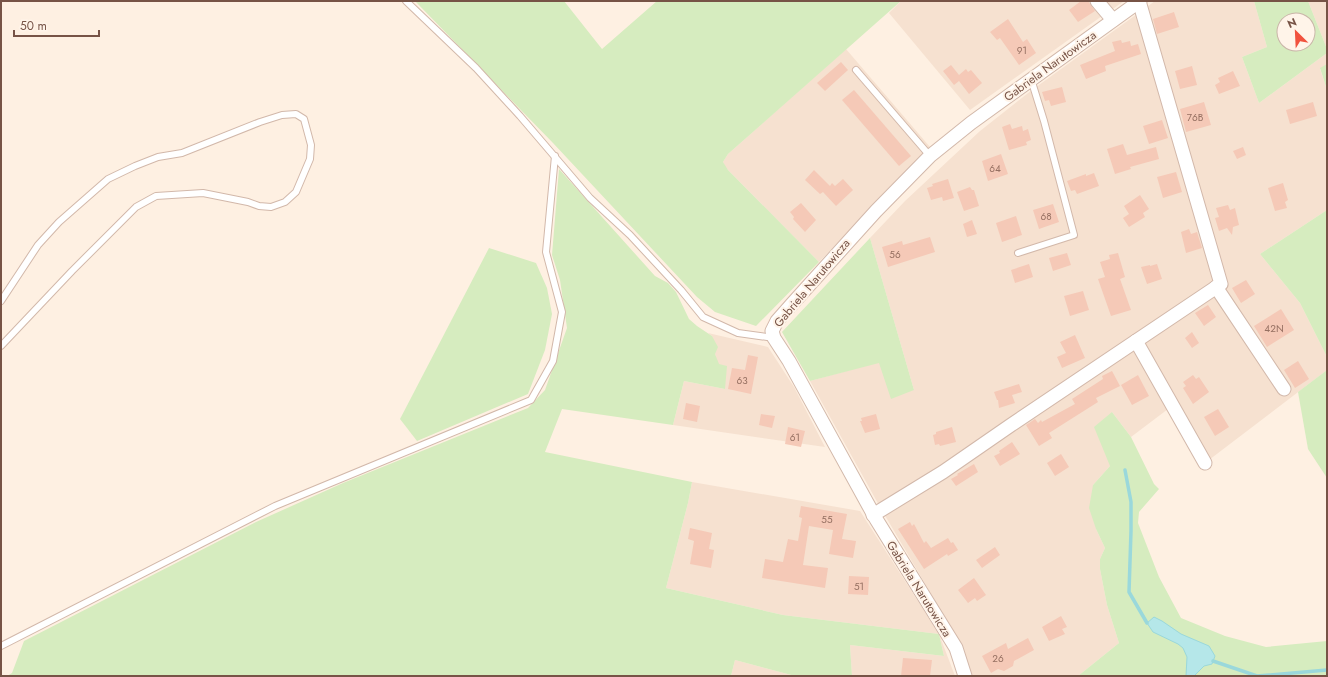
<svg xmlns="http://www.w3.org/2000/svg" width="1328" height="677" viewBox="0 0 1328 677" font-family="Jost,sans-serif">
<style>
.residential{fill:#f6e1d0}
.green{fill:#d6ecbf;fill-rule:evenodd}
.water{fill:#b5e7e9;stroke:#9ad8db}
.lines{fill:none;stroke-linecap:round;stroke-linejoin:round}
.stream{stroke:#9ad8db;stroke-width:3.5}
.building{fill:#f5c9b7}
.service-casing{stroke:#d2b8aa;stroke-width:8}
.minor-casing{stroke:#d2b8aa;stroke-width:15}
.service{stroke:#fff;stroke-width:6}
.minor{stroke:#fff;stroke-width:13}
.labels{text-anchor:middle;dominant-baseline:central;stroke-width:4;stroke-linejoin:round;paint-order:stroke}
.number-label{font-size:10px;fill:#967062}
.street-label{font-size:12px;fill:#775346;stroke:#fff4e9}
</style>
<rect width="100%" height="100%" fill="#fef0e2"/>
<g class="residential">
<polygon points="901,1 1089,1 1102,16 970,110 889,13"/>
<polygon points="1101,1 1124,1 1110,11"/>
<polygon points="1155,1 1254,1 1267,47 1242,57 1259,103 1327,53 1327,64 1320,69 1327,90 1327,210 1260,254 1300,303 1327,357 1327,370 1205,463 1172,406 1131,437 1112,412 1110,466 1093,485 1096,529 1105,548 1100,559 1100,569 1107,605 1119,643 1078,676 972,676 960,643 880,507 810,381 879,362 914,390 870,238 905,201 980,131 1032,90"/>
<polygon points="1308,1 1327,1 1327,49"/>
<polygon points="846,49 930,147 819,262 725,167 723,162 728,154"/>
<polygon points="708,333 768,347 794,387 825,447 673,425 684,381 725,389 715,354 712,336"/>
<polygon points="692,482 860,511 939,634 955,676 852,676 850,645 944,656 939,634 783,615 666,588 688,503"/>
<polygon points="735,660 795,676 731,676"/>
</g>
<g class="green">
<polygon points="415,1 564,1 602,49 657,1 901,1 728,154 723,162 728,170 819,262 756,326 715,312 697,297 553,143"/>
<path d="M1254,1H1308L1327,49V53L1259,103L1242,57L1267,47ZM1284,20H1308V44H1284Z"/>
<polygon points="1327,64 1327,90 1320,68"/>
<polygon points="559,169 655,276 668,283 676,292 689,319 697,326 712,336 718,347 715,354 719,364 727,366 725,389 684,381 673,425 562,409 545,452 692,482 688,503 666,588 783,615 939,634 944,656 850,645 852,676 795,676 735,660 731,676 7,676 12,673 24,641 256,522 343,483 528,408 545,390 567,328 560,280 552,255"/>
<polygon points="1327,210 1327,357 1300,303 1260,254"/>
<polygon points="870,238 914,390 891,399 879,363 810,381 782,332"/>
<polygon points="489,248 536,263 547,288 552,314 545,350 528,394 417,441 400,419"/>
<polygon points="1327,370 1327,478 1308,449 1298,392"/>
<polygon points="1112,412 1131,437 1154,484 1159,489 1139,512 1138,523 1159,577 1181,618 1225,636 1266,647 1327,641 1327,676 1078,676 1119,643 1107,605 1100,569 1100,559 1105,548 1096,529 1089,508 1093,485 1110,466 1094,427"/>
</g>
<polygon class="water" points="1154,617 1162,621 1181,634 1209,646 1215,656 1212,664 1204,666 1194,676 1186,676 1187,657 1183,648 1178,644 1153,632 1147,623"/>
<g class="lines">
<g class="stream">
<polyline points="1125,470 1131,502 1131,531 1129,592 1147,623"/>
<polyline points="1213,661 1257,676 1327,670"/>
</g>
</g>
<g class="building">
<polygon points="1081,1 1088,1 1095,11 1078,22 1069,10"/>
<polygon points="1174,12 1179,27 1157,34 1153,19"/>
<polygon points="1008,19 1023,42 1027,39 1036,53 1019,65 1000,38 997,40 990,32"/>
<polygon points="1121,40 1122,43 1130,41 1131,46 1138,44 1141,54 1105,66 1106,71 1086,79 1080,65 1115,51 1112,42"/>
<polygon points="841,62 848,70 825,91 817,83"/>
<polygon points="951,65 959,75 966,69 968,72 971,70 982,83 969,94 959,81 954,85 943,71"/>
<polygon points="1192,66 1197,85 1180,89 1175,71"/>
<polygon points="1233,71 1240,86 1219,94 1215,85 1220,82 1218,78"/>
<polygon points="1062,87 1066,102 1051,106 1049,100 1045,101 1042,92"/>
<polygon points="854,90 911,156 899,166 842,100"/>
<polygon points="1204,102 1211,125 1186,132 1180,109"/>
<polygon points="1313,102 1317,116 1290,124 1286,110"/>
<polygon points="1162,120 1168,138 1149,144 1143,126"/>
<polygon points="1010,124 1012,129 1022,126 1023,131 1028,129 1031,140 1026,142 1027,145 1009,150 1002,127"/>
<polygon points="1123,144 1127,155 1156,147 1159,159 1130,167 1131,169 1115,174 1107,149"/>
<polygon points="1243,147 1246,155 1237,159 1233,151"/>
<polygon points="1001,154 1008,174 988,181 982,161"/>
<polygon points="814,170 830,186 832,183 835,186 843,179 853,190 836,206 823,192 820,194 805,180"/>
<polygon points="1176,172 1182,192 1163,198 1157,177"/>
<polygon points="1094,173 1099,186 1077,194 1075,190 1071,191 1067,181 1086,174 1086,176"/>
<polygon points="948,179 954,198 943,201 942,197 931,200 927,188 933,186 932,184"/>
<polygon points="1283,183 1288,200 1285,202 1287,208 1275,211 1268,188"/>
<polygon points="970,187 972,190 974,190 979,206 964,211 957,192"/>
<polygon points="1140,195 1149,209 1143,213 1145,217 1129,227 1123,218 1129,214 1124,206"/>
<polygon points="801,203 816,220 805,232 793,219 794,217 790,212"/>
<polygon points="1053,204 1059,222 1039,229 1033,210"/>
<polygon points="1228,205 1230,210 1235,208 1239,225 1233,227 1232,235 1227,228 1219,231 1215,218 1219,217 1216,208"/>
<polygon points="1016,216 1022,235 1002,242 996,223"/>
<polygon points="972,220 977,234 967,237 963,224"/>
<polygon points="1189,229 1191,234 1197,232 1202,248 1186,253 1181,232"/>
<polygon points="930,237 935,252 888,267 882,247 902,241 903,245"/>
<polygon points="1067,253 1071,265 1053,271 1049,258"/>
<polygon points="1118,253 1125,277 1120,279 1131,310 1111,316 1098,279 1105,277 1100,262 1110,259 1109,255"/>
<polygon points="1029,264 1033,277 1015,283 1011,270"/>
<polygon points="1157,264 1162,279 1147,284 1141,267 1150,265 1150,266"/>
<polygon points="1246,280 1255,294 1241,303 1232,288"/>
<polygon points="1083,291 1089,310 1070,316 1064,296"/>
<polygon points="1208,305 1216,317 1204,326 1195,313"/>
<polygon points="1281,309 1294,330 1267,347 1254,326"/>
<polygon points="1192,332 1199,343 1192,348 1185,338"/>
<polygon points="1075,335 1085,358 1062,368 1057,357 1066,353 1060,342"/>
<polygon points="748,355 758,357 751,394 728,389 732,368 745,370"/>
<polygon points="1298,361 1309,379 1295,388 1284,370"/>
<polygon points="1112,371 1120,386 1096,398 1098,402 1049,433 1052,438 1039,446 1026,425 1035,419 1038,423 1041,420 1042,422 1075,404 1072,399 1103,379 1102,376"/>
<polygon points="1138,375 1149,396 1132,405 1121,385"/>
<polygon points="1193,375 1196,379 1199,377 1209,392 1193,404 1183,388 1186,386 1183,382"/>
<polygon points="1019,384 1022,392 1012,395 1015,403 999,408 998,400 997,400 994,392"/>
<polygon points="686,403 700,406 697,422 683,419"/>
<polygon points="1218,409 1229,427 1215,436 1204,417"/>
<polygon points="761,414 775,416 772,428 759,425"/>
<polygon points="876,414 880,429 865,433 860,421 862,421 861,418"/>
<polygon points="788,427 805,431 801,447 785,444"/>
<polygon points="952,427 956,442 940,446 939,444 935,445 933,435 936,434 936,432"/>
<polygon points="1012,442 1020,454 1000,466 994,456 1000,453 999,451"/>
<polygon points="1061,454 1069,467 1055,476 1047,463"/>
<polygon points="974,464 978,472 956,486 951,479 958,475 957,474"/>
<polygon points="801,506 847,514 842,539 856,541 853,558 829,554 833,530 809,526 803,565 828,568 825,588 762,578 765,559 783,562 788,539 798,541 802,518 799,517"/>
<polygon points="910,522 912,526 914,524 924,543 926,541 931,548 948,538 951,543 953,542 958,550 948,556 947,554 924,569 898,529"/>
<polygon points="690,528 712,533 709,549 714,550 711,568 690,564 694,541 688,539"/>
<polygon points="995,547 1000,555 982,568 976,560"/>
<polygon points="849,576 869,577 868,595 848,594"/>
<polygon points="974,578 986,595 977,601 975,598 968,603 958,590"/>
<polygon points="1061,616 1067,627 1062,629 1065,634 1049,641 1042,627"/>
<polygon points="1028,638 1034,650 1014,661 1013,666 1004,671 998,669 991,673 982,656 1006,643 1008,649"/>
<polygon points="903,658 932,660 930,676 901,676"/>
</g>
<g class="lines">
<g class="service-casing">
<g id="service">
<polyline points="406,1 476,68 520,116 590,198 630,235 681,290 703,317 738,333 774,338"/>
<polyline points="856,70 930,156"/>
<polyline points="1018,253 1074,235 1044,121 1031,79"/>
<polyline points="1,301 38,245 59,222 108,179 135,166 158,157 182,153 260,122 282,115 296,114 304,119 311,145 310,159 296,192 285,202 271,207 259,206 248,202 203,193 156,196 136,207 72,271 1,346"/>
<polyline points="1,646 275,506 531,400 553,361 562,312 546,252 555,156"/>
</g>
</g>
<g class="minor-casing">
<g id="minor">
<polyline points="1097,1 1113,20"/>
<polyline points="1216,287 1284,389"/>
<polyline points="1136,341 1205,463"/>
<polyline points="873,515 943,472 1011,425 1221,284 1139,1"/>
<polyline points="965,676 956,648 876,519 789,361 774,338 772,331 777,321 792,304 876,211 930,156 971,123 1140,1"/>
</g>
</g>
<use href="#service" class="service"/>
<use href="#minor" class="minor"/>
</g>
<g class="labels">
<g class="number-label">
<text x="1022" y="50">91</text>
<text x="1195" y="117">76B</text>
<text x="995" y="168">64</text>
<text x="1046" y="216">68</text>
<text x="895" y="254">56</text>
<text x="1274" y="328">42N</text>
<text x="742" y="380">63</text>
<text x="795" y="437">61</text>
<text x="827" y="519">55</text>
<text x="859" y="586">51</text>
<text x="998" y="658">26</text>
</g>
<g class="street-label">
<text transform="translate(1050 66) rotate(-36)">Gabriela Narutowicza</text>
<text transform="translate(812 283) rotate(-50)">Gabriela Narutowicza</text>
<text transform="translate(919 589) rotate(58)">Gabriela Narutowicza</text>
</g>
</g>
<rect width="1328" height="677" fill="none" stroke="#775346" stroke-width="4"/>
<g transform="translate(1296 32) rotate(336)"><circle r="19" fill="#fff4e9" stroke="#c9b4a8"/>
<path d="M0-3L7 15L0 10L-7 15Z" fill="#f1523e"/>
<text y="-6" font-size="11" font-weight="bold" text-anchor="middle" fill="#775346">N</text>
</g>
<path d="M14 30v6h85v-6" fill="none" stroke="#775346" stroke-width="2"/>
<text x="20" y="30" font-size="12" fill="#775346" stroke="#fff4e9" stroke-width="3" paint-order="stroke">50 m</text>
</svg>
